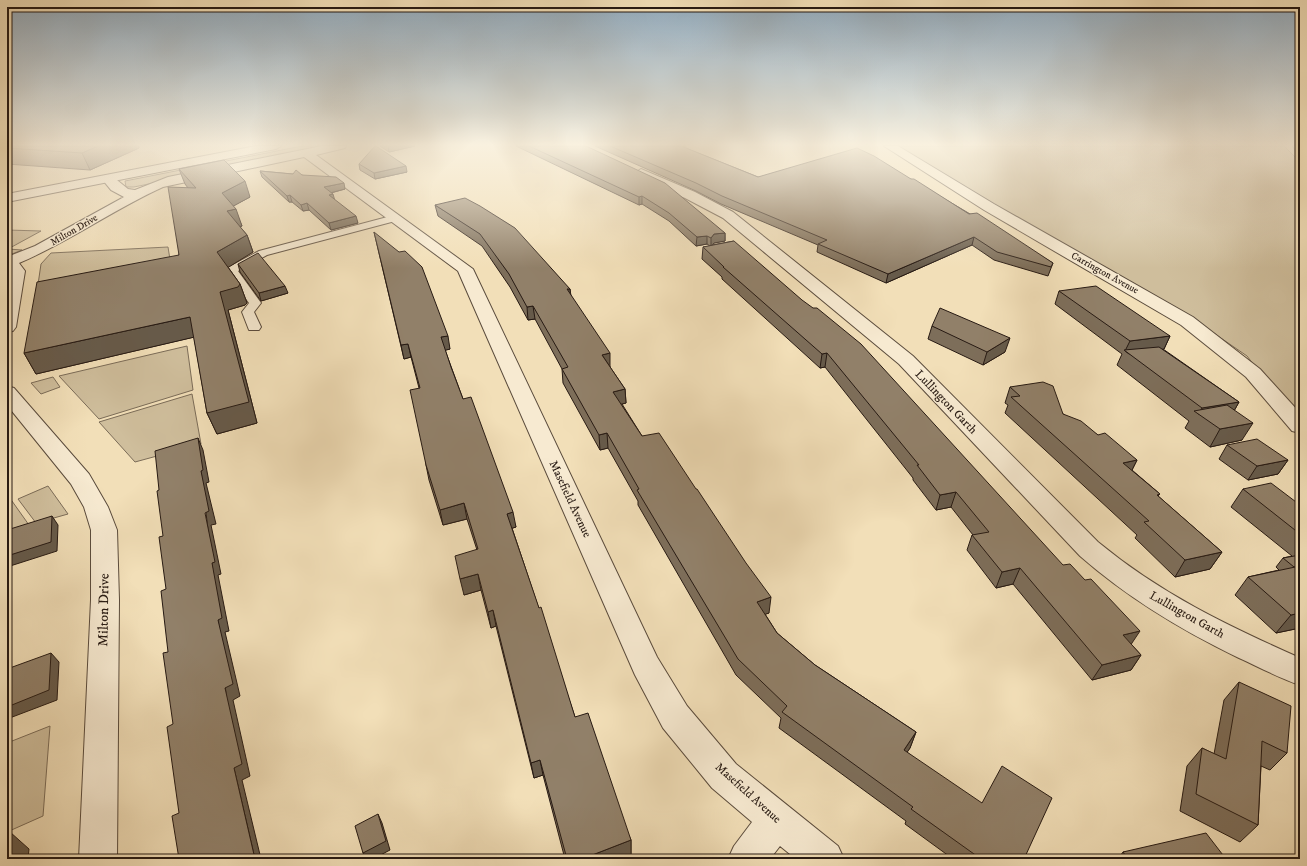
<svg xmlns="http://www.w3.org/2000/svg" width="1307" height="866" viewBox="0 0 1307 866" font-family="'IM FELL DW Pica',serif">
<style>
.green{fill:#cfbe9c;stroke:#7b6c58}
.lines{fill:none;stroke-linecap:round;stroke-linejoin:round}
.service-casing{stroke:#5a4b3c;stroke-width:2}
.minor-casing{stroke:#5a4b3c;stroke-width:2}
.tertiary-casing{stroke:#5a4b3c;stroke-width:2}
.primary-casing{stroke:#271a13;stroke-width:2}
.service{fill:#f7ead1;fill-rule:evenodd}
.minor{fill:#f7ead1;fill-rule:evenodd}
.tertiary{fill:#f7ead1;fill-rule:evenodd}
.primary{fill:#f2dfb8;fill-rule:evenodd}
.wall{fill:#7d6e5a;stroke:#271a13}
.shaded-wall{fill:#665a4a;stroke:#271a13}
.building{fill:#918069;stroke:#271a13}
.labels{text-anchor:middle;dominant-baseline:central;stroke-width:3;stroke-linejoin:round;paint-order:stroke}
.far-street-label{font-size:10px;fill:#271a13;stroke:#f7ead1}
.street-label{font-size:12px;fill:#271a13;stroke:#f7ead1}
.near-street-label{font-size:14px;fill:#271a13;stroke:#f7ead1}
</style>
<rect width="100%" height="100%" fill="#f2dfb8"/>
<filter id="stains"><feTurbulence type="fractalNoise" baseFrequency=".005" numOctaves="4"/><feColorMatrix values="0 0 0 0 .2 0 0 0 0 .09 0 0 0 0 .02 0 0 0 .5 -.17"/></filter>
<radialGradient id="worn" r=".72"><stop offset=".6" stop-color="#630" stop-opacity="0"/><stop offset="1" stop-color="#630" stop-opacity=".3"/></radialGradient>
<g class="green">
<polygon points="302,146 333,146 134,187 126,187 125,181"/>
<polygon points="896,146 1284,146 1300,162 1300,425 1247,356 1183,312 920,163"/>
<polygon points="7,230 41,231 8,249 22,250 7,256"/>
<polygon points="168,247 172,272 36,298 41,264 51,253"/>
<polygon points="187,346 193,390 99,419 59,376"/>
<polygon points="53,377 60,387 41,394 31,383"/>
<polygon points="192,394 201,444 135,462 99,422"/>
<polygon points="48,486 68,514 36,523 18,499"/>
<polygon points="7,494 29,525 7,532"/>
<polygon points="50,726 43,816 7,832 7,743"/>
</g>
<g class="lines">
<g class="service-casing">
<polygon id="service" points="395,215 399,216 400,218 399,220 267,255 238,271 261,303 254,312 261,327 259,330 249,330 242,312 249,303 225,270 227,268 259,251"/>
</g>
<g class="minor-casing">
<g id="minor">
<path d="M322,146H346L345,148L316,155L473,269L657,657L687,706L736,764L838,846L844,859H796L780,846L770,859H728L734,846L752,822L712,788L663,728L635,675L458,271L304,157L163,187C114,209 69,242 19,263L25,271L16,327L13,331L7,332V281L9,271L7,269V257L35,246L124,197L111,190L102,179L104,176H112L128,189L135,190L168,177Z"/>
<polygon points="884,146 898,146 994,204 1193,317 1260,369 1300,413 1300,433 1292,431 1246,377 1181,325 984,210"/>
<path d="M641,169L695,192L733,212L913,356L1098,542C1161,594 1226,625 1300,658V685C1279,678 1259,667 1239,658C1181,630 1128,598 1080,556L899,364L723,218L685,198L637,176L635,173Z"/>
<polygon points="7,386 14,388 89,474 108,507 117,530 119,600 117,859 79,859 91,600 91,530 84,507 71,484 7,405"/>
</g>
</g>
<g class="tertiary-casing">
<polygon id="tertiary" points="256,146 281,146 276,149 7,202 7,194"/>
</g>
<g class="primary-casing">
<polygon id="primary" points="1293,146 1300,146 1300,152 1296,151"/>
</g>
<use href="#service" class="service"/>
<use href="#minor" class="minor"/>
<use href="#tertiary" class="tertiary"/>
<use href="#primary" class="primary"/>
</g>
<g class="wall">
<polygon points="7,146 139,148 90,170 7,164"/>
<polygon points="380,146 415,146 389,152"/>
<polygon points="516,146 586,146 725,233 725,241 714,243 712,245 734,241 1131,644 1141,655 1131,670 1092,680 1013,584 996,588 967,550 972,535 973,535 951,507 936,510 913,480 913,478 825,367 820,368 722,279 722,277 702,259 703,247 710,246 707,244 696,246 669,221 642,204 639,205"/>
<polygon points="595,146 686,146 683,147 758,177 911,179 1053,263 1048,276 994,260 972,245 886,283 817,252 818,245 721,204 696,191"/>
<polygon points="359,164 407,172 375,179 360,170"/>
<polygon points="179,169 250,197 233,206 242,226 240,227 247,235 253,252 228,267 240,284 247,303 245,305 228,310 257,423 217,434 207,413 194,337 36,374 24,353 179,255 188,188 185,184"/>
<polygon points="260,171 302,175 345,189 331,193 334,200 358,223 331,230 309,210 303,211 292,202 289,202 262,177"/>
<polygon points="435,205 570,289 571,296 610,367 625,389 626,403 622,404 642,436 769,613 765,614 777,633 815,665 916,732 910,748 907,752 1024,859 953,859 905,824 906,821 779,728 781,718 736,675 638,505 638,501 608,448 600,450 563,383 562,369 535,319 528,320 510,287 482,246 438,216"/>
<polygon points="374,232 450,349 445,350 463,399 516,527 512,528 575,717 631,840 631,855 620,859 565,859 543,775 534,778 496,626 491,628 481,590 464,595 477,550 467,519 443,525 429,480 426,465 419,388 411,357 404,359"/>
<polygon points="238,264 288,293 261,301 240,272"/>
<polygon points="1059,291 1170,336 1164,349 1163,349 1239,402 1234,411 1242,440 1210,447 1185,428 1189,421 1117,365 1122,354 1055,304"/>
<polygon points="932,326 1005,352 983,365 928,339"/>
<polygon points="1010,387 1063,414 1098,435 1137,460 1132,470 1160,494 1158,496 1222,552 1210,569 1175,577 1135,538 1137,535 1005,413 1008,405 1005,403"/>
<polygon points="1227,445 1288,460 1278,474 1248,480 1219,459"/>
<polygon points="1243,489 1300,505 1300,628 1276,633 1235,595 1248,577 1279,570 1276,567 1283,558 1292,556 1231,507"/>
<polygon points="1239,682 1287,753 1270,770 1261,766 1258,825 1240,842 1180,811 1187,766 1202,748 1214,754 1224,700"/>
<polygon points="1123,852 1226,859 1118,859"/>
</g>
<g class="shaded-wall">
<polygon points="98,146 139,146 139,148 90,170 82,153"/>
<polygon points="388,146 415,146 389,152"/>
<polygon points="406,166 407,172 375,179 374,173"/>
<polygon points="245,181 250,197 228,209 222,193"/>
<polygon points="344,183 345,189 326,194 324,187"/>
<polygon points="333,194 335,201 329,195"/>
<polygon points="290,195 292,202 289,202 287,196"/>
<polygon points="642,196 642,204 639,205 639,197"/>
<polygon points="307,203 309,210 303,211 301,205"/>
<polygon points="236,209 242,226 233,228 227,211"/>
<polygon points="356,216 358,223 331,230 329,223"/>
<polygon points="725,233 725,241 714,243 711,247 711,238 714,234"/>
<polygon points="247,235 253,252 224,270 217,252"/>
<polygon points="707,236 707,244 696,246 697,237"/>
<polygon points="974,237 972,245 886,283 888,274"/>
<polygon points="240,284 247,303 245,305 228,310 257,423 217,434 207,413 220,292"/>
<polygon points="285,286 288,293 261,301 259,293"/>
<polygon points="567,289 570,289 571,302"/>
<polygon points="533,306 535,319 528,320 527,307"/>
<polygon points="190,317 199,336 36,374 24,353"/>
<polygon points="448,336 450,349 443,351 441,337"/>
<polygon points="1170,336 1164,349 1129,354 1125,351 1130,341"/>
<polygon points="1010,338 1005,352 983,365 987,352"/>
<polygon points="408,344 411,357 404,359 401,345"/>
<polygon points="610,353 610,367 602,355"/>
<polygon points="827,353 825,367 820,368 822,354"/>
<polygon points="625,389 626,403 614,406 613,392"/>
<polygon points="1239,402 1230,418 1198,414 1202,408"/>
<polygon points="1253,423 1242,440 1210,447 1220,429"/>
<polygon points="607,433 608,448 600,450 599,435"/>
<polygon points="198,438 203,450 209,482 206,483 216,524 211,525 221,574 218,575 229,631 225,632 240,696 233,700 250,776 242,780 261,859 255,859 234,768 212,563 201,471"/>
<polygon points="1137,460 1129,476 1123,463"/>
<polygon points="1288,460 1278,474 1248,480 1257,466"/>
<polygon points="956,492 951,507 936,510 940,495"/>
<polygon points="464,503 467,519 443,525 440,510"/>
<polygon points="513,512 516,527 510,529 507,514"/>
<polygon points="52,516 58,525 57,551 7,567 7,556"/>
<polygon points="1222,552 1210,569 1175,577 1185,560"/>
<polygon points="1020,568 1013,584 996,588 1002,572"/>
<polygon points="478,574 481,590 464,595 460,579"/>
<polygon points="771,597 769,613 755,618 757,602"/>
<polygon points="493,610 496,626 491,628 488,612"/>
<polygon points="1300,613 1300,628 1276,633 1291,615"/>
<polygon points="1140,631 1130,646 1123,635"/>
<polygon points="51,653 59,662 57,700 7,719 7,707"/>
<polygon points="1141,655 1131,670 1092,680 1102,665"/>
<polygon points="916,732 910,748 898,766 904,750"/>
<polygon points="540,760 543,775 534,778 531,763"/>
<polygon points="378,814 382,823 390,850 373,859 366,859 363,853"/>
<polygon points="10,832 29,849 28,859 7,859"/>
<polygon points="631,840 631,855 620,859 582,859"/>
</g>
<g class="building">
<polygon points="7,146 98,146 82,153 7,148"/>
<polygon points="375,146 376,146 406,166 374,173 359,164"/>
<polygon points="529,146 586,146 665,183 725,233 714,234 711,238 707,236 697,237 669,213 642,196 639,197"/>
<polygon points="610,146 681,146 758,177 857,148 874,156 911,179 914,179 969,214 977,213 1053,263 1051,267 997,252 974,237 888,274 818,244 827,240 722,196 696,183"/>
<polygon points="224,160 245,181 222,193 236,209 227,211 247,235 217,252 240,284 238,287 220,292 249,402 207,413 190,317 24,353 37,282 179,255 168,187 196,188 179,169"/>
<polygon points="296,170 302,175 336,177 344,183 324,187 333,194 329,195 356,216 329,223 307,203 301,205 290,195 287,196 260,171 293,174"/>
<polygon points="465,198 480,206 515,228 570,289 567,289 610,353 602,355 625,389 613,392 642,436 659,433 696,489 697,489 746,563 771,597 757,602 777,633 815,665 916,732 904,750 982,803 1002,766 1052,798 1024,859 981,859 911,809 913,807 782,712 787,706 738,659 637,490 639,489 607,433 599,435 562,369 568,367 533,306 527,307 509,274 480,234 435,205"/>
<polygon points="374,232 399,252 405,251 422,267 448,336 441,337 451,367 463,399 471,397 513,512 507,514 539,608 541,607 575,717 588,713 631,840 582,859 567,859 540,760 531,763 493,610 488,612 478,574 460,579 455,556 478,549 464,503 440,510 426,465 410,390 420,388 408,344 401,345"/>
<polygon points="734,241 802,300 813,308 817,308 861,344 1063,565 1070,564 1085,580 1091,579 1140,631 1123,635 1141,655 1102,665 1020,568 1002,572 972,535 989,532 956,492 940,495 917,465 919,465 827,353 822,354 723,267 724,267 703,247"/>
<polygon points="258,253 285,286 259,293 238,264"/>
<polygon points="1096,286 1170,336 1130,341 1059,291"/>
<polygon points="940,308 1010,338 987,352 932,326"/>
<polygon points="1159,347 1239,402 1202,408 1124,350"/>
<polygon points="1043,382 1053,386 1063,414 1081,421 1098,435 1105,433 1137,460 1123,463 1160,494 1157,495 1222,552 1185,560 1144,522 1149,521 1011,397 1020,396 1010,387"/>
<polygon points="1227,405 1253,423 1220,429 1194,411"/>
<polygon points="198,438 203,470 201,471 209,511 205,513 215,562 212,563 222,618 218,620 233,684 225,688 242,764 234,768 255,859 179,859 172,816 179,813 167,727 173,724 163,653 168,652 161,591 166,589 159,537 163,536 157,491 159,490 155,451"/>
<polygon points="1257,439 1288,460 1257,466 1227,445"/>
<polygon points="1271,483 1300,505 1300,534 1243,489"/>
<polygon points="52,516 51,542 7,556 7,530"/>
<polygon points="1300,555 1300,566 1294,567 1283,558"/>
<polygon points="1300,566 1300,613 1291,615 1248,577"/>
<polygon points="51,653 49,690 7,707 7,669"/>
<polygon points="1239,682 1291,706 1287,753 1262,741 1258,825 1196,794 1202,748 1226,759"/>
<polygon points="378,814 386,841 363,853 355,826"/>
<polygon points="10,832 7,859 7,833"/>
<polygon points="1206,833 1226,859 1128,859 1123,852"/>
</g>
<linearGradient id="sky" x2="0" y2="1"><stop stop-color="#90aabe"/><stop offset="0.54" stop-color="#f9f1df"/><stop offset="1" stop-color="#f9f1df" stop-opacity="0"/></linearGradient>
<rect width="1307" height="268" fill="url(#sky)"/>
<g class="labels">
<g class="far-street-label">
<text transform="translate(74 230) rotate(-30)">Milton Drive</text>
<text transform="translate(1105 273) rotate(29)">Carrington Avenue</text>
</g>
<g class="street-label">
<text transform="translate(946 402) rotate(46)">Lullington Garth</text>
<text transform="translate(570 499) rotate(65)">Masefield Avenue</text>
<text transform="translate(1187 615) rotate(29)">Lullington Garth</text>
<text transform="translate(748 793) rotate(42)">Masefield Avenue</text>
</g>
<g class="near-street-label">
<text transform="translate(104 610) rotate(-89)">Milton Drive</text>
</g>
</g>
<rect width="1307" height="866" fill="none" stroke="#f2dfb8" stroke-width="24"/>
<rect x="8" y="8" width="1291" height="850" fill="none" stroke="#271a13" stroke-width="2"/>
<rect x="12" y="12" width="1283" height="842" fill="none" stroke="#271a13"/>
<rect width="100%" height="100%" filter="url(#stains)"/>
<rect width="100%" height="100%" fill="url(#worn)"/>
</svg>
